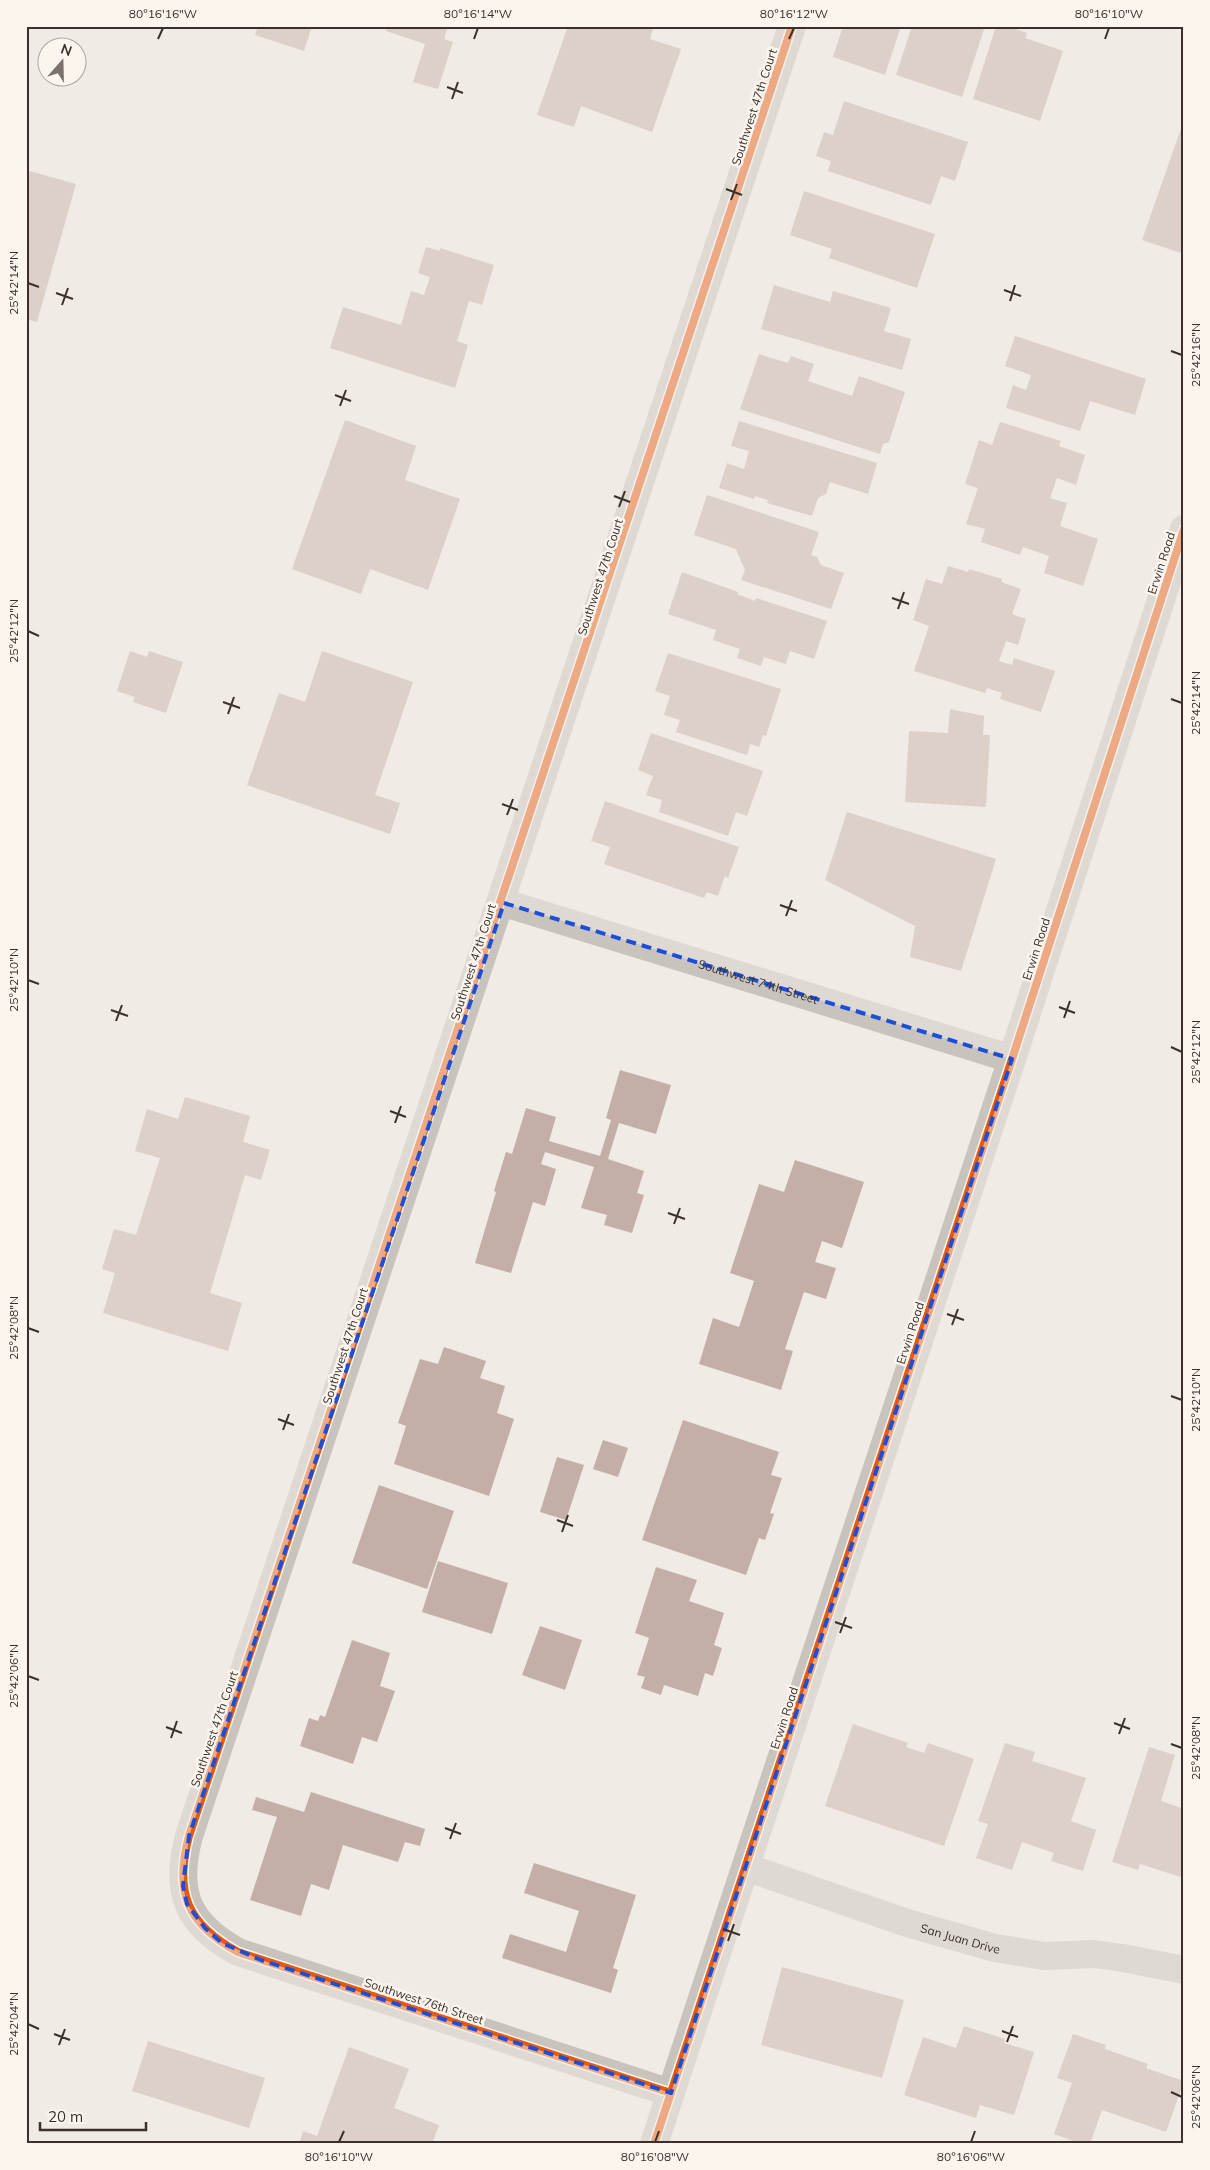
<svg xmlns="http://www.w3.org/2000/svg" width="1210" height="2170" viewBox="0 0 1210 2170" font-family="Mulish,sans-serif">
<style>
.building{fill:#c3afa7}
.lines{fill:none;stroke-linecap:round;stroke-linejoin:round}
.minor{stroke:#c9c3be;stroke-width:28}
.cycleway-casing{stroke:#fbf5ee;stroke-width:11}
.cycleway{stroke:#e8590c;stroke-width:8}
.marked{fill:none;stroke:#1d4ed8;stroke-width:4;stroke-dasharray:10 6;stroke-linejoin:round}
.ticks{fill:none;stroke:#3b302b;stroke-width:2}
.labels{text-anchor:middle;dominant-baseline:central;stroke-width:5;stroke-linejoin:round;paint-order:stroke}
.street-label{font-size:12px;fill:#3b302b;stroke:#fbf5ee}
.neatline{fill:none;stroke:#3b302b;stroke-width:2}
.ticks-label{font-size:12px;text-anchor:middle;fill:#3b302b}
</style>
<rect width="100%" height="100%" fill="#f0ebe5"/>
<g class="building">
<polygon points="258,26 312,26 304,51 255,35"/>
<polygon points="387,26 448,26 444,39 453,42 438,89 413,82 425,44 386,31"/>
<polygon points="568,26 654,26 650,39 681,49 652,132 581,106 574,127 537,115"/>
<polygon points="843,26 901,26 885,75 833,57"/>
<polygon points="912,26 985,26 962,97 896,75"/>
<polygon points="996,26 1006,26 1027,33 1025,38 1063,51 1040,121 973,99"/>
<polygon points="844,101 968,142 955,181 941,176 931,205 828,171 831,161 816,156 824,132 833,135"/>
<polygon points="1183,123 1184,123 1184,254 1142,240"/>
<polygon points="26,170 76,184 37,322 26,319"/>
<polygon points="804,191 935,234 917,288 829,258 832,249 790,235"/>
<polygon points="426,247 440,251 440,248 494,265 482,305 469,301 457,341 468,345 455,388 330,348 343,307 401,325 411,291 424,295 430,277 418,273"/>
<polygon points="774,285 830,302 833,291 891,308 884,331 911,339 902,370 761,329"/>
<polygon points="1015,336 1146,379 1135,415 1090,401 1080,431 1006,408 1013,385 1026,390 1031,375 1005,366"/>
<polygon points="759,354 788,363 791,356 814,364 808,381 852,396 859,376 905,392 889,442 883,444 880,454 740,409"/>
<polygon points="345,420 416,446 405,480 460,499 428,590 370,569 361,594 292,569"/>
<polygon points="739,421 877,463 868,494 830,482 826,494 818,498 812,516 767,503 768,500 755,496 754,499 719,488 727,463 744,469 749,451 731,446"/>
<polygon points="1000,422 1061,441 1059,446 1085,455 1076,485 1057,478 1050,498 1067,503 1060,526 1098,539 1083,586 1044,573 1049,556 1023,547 1020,555 981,542 985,529 966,524 978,488 965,484 979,440 992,445"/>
<polygon points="707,495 819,532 811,555 817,557 821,565 844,573 831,609 741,580 745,570 736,549 694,535"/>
<polygon points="948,566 968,572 969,569 1002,579 1001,582 1021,589 1012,614 1026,619 1018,645 1006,641 999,661 1012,665 1014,658 1055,671 1041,712 1000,699 1002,693 987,688 985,693 914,671 929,626 913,620 926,579 942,584"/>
<polygon points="682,572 738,592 737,594 755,601 756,598 827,621 814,659 790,651 786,664 764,657 761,666 737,658 740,649 713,640 716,630 668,614"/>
<polygon points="130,651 147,657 149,651 183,662 166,713 133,702 135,697 117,691"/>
<polygon points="322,651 413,682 375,795 400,803 390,834 247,785 279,693 305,702"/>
<polygon points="668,653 781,689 766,736 763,735 759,747 750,744 747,755 676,732 680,720 664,715 670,696 655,691"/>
<polygon points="950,709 984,716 983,735 990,735 986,807 905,802 909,731 948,733"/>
<polygon points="651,733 763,771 747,816 736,812 728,836 659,812 662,800 646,795 653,776 638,770"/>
<polygon points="605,801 739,847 728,878 725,876 718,896 707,892 704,898 604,864 610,847 591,841"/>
<polygon points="847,812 996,859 961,971 910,957 915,926 825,880"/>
<polygon points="620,1070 671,1085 656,1134 619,1123 608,1159 644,1171 637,1193 644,1195 632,1233 604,1225 607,1215 581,1208 594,1167 545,1152 541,1164 556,1169 545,1206 533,1202 511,1273 475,1263 496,1192 494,1191 506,1152 512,1154 526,1108 556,1117 549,1141 600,1156 611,1120 606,1118"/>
<polygon points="185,1097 250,1116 243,1142 270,1150 261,1180 245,1175 210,1293 242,1303 228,1351 103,1313 115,1273 102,1269 114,1229 136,1235 160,1158 135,1151 147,1109 178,1119"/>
<polygon points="795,1160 864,1182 842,1248 822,1241 815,1262 836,1268 826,1299 804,1292 785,1349 793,1351 781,1390 699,1364 713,1318 739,1327 754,1281 730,1273 759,1184 784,1192"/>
<polygon points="444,1347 486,1361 480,1378 505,1386 497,1413 514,1419 489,1496 394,1464 406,1426 398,1423 420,1359 438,1364"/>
<polygon points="683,1420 779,1452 771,1475 782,1478 770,1513 774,1514 765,1540 759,1538 746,1575 642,1540"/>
<polygon points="603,1440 628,1448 618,1477 593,1469"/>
<polygon points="557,1457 584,1465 566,1520 540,1512"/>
<polygon points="379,1485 454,1511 427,1589 352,1563"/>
<polygon points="438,1561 508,1583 492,1634 422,1612"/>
<polygon points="656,1567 697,1580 689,1601 724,1613 714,1645 722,1648 713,1676 705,1673 698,1696 664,1685 661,1695 641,1688 645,1677 637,1675 649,1638 635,1633"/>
<polygon points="540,1626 582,1640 565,1690 522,1675"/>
<polygon points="352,1640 390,1653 380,1686 395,1691 377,1742 362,1737 353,1764 300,1746 309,1718 318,1721 320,1715 325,1717"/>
<polygon points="853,1724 908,1743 906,1747 924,1753 928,1743 974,1759 944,1846 825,1806"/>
<polygon points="1005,1743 1035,1752 1032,1761 1086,1778 1071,1821 1096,1830 1083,1871 1051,1861 1054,1853 1022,1842 1012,1870 976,1858 988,1824 978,1821"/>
<polygon points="1149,1747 1175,1755 1161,1801 1184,1809 1184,1878 1140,1864 1138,1870 1112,1862"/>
<polygon points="311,1792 425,1829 420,1846 405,1842 398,1862 343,1845 329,1890 311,1884 301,1916 250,1900 277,1817 252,1810 256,1797 304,1812"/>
<polygon points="534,1863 636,1895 613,1968 618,1970 611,1993 502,1958 510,1934 566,1952 579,1911 524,1893"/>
<polygon points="782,1967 904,2000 882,2078 761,2045"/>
<polygon points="964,2026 1005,2039 1004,2043 1034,2052 1014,2115 980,2105 976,2118 904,2095 923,2037 956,2048"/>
<polygon points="1073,2034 1106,2045 1105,2049 1148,2064 1146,2068 1184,2081 1166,2132 1102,2110 1090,2144 1082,2144 1054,2134 1072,2083 1057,2078"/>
<polygon points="148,2041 265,2078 249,2128 132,2091"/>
<polygon points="349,2047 409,2069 394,2108 439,2125 432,2144 299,2144 303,2131 317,2136"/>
</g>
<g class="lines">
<g class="minor">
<path id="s1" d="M504,903L1012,1059"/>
<path id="s2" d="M746,1867L907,1923L995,1948L1044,1956L1094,1954L1123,1958L1184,1970"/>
<path d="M671,2093L238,1952C187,1924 174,1892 189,1836C395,1234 594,630 792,26"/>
<polyline points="654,2144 1012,1059 1184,529"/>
</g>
<g class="cycleway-casing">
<g id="cycleway">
<path d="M671,2093L238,1952C187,1924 174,1892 189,1836C395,1234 594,630 792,26"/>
<polyline points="654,2144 1012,1059 1184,529"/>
</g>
</g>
<use href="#cycleway" class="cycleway"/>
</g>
<path d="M0 0H1210V2170H0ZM504,903L1012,1059L671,2093L261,1960L222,1943L205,1928L187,1904L183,1886L189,1836Z" fill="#f0ebe5" fill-opacity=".55" fill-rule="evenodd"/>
<path class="marked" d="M504,903L1012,1059L671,2093L261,1960L222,1943L205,1928L187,1904L183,1886L189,1836Z"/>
<path class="ticks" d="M158,39L163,28M474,39L478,28M789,39L794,28M1105,39L1109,28M447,87L463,93M452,99L458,82M726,189L742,195M731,200L737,184M28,283L39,287M1004,290L1021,296M56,293L73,299M1010,301L1015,285M62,305L68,288M1171,351L1182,355M335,395L351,401M340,406L346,390M614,496L630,502M619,507L625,491M892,598L909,604M898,609L904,592M28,631L39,636M1171,699L1182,703M223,702L240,708M228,714L234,697M502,804L518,810M507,815L513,799M780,905L797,911M786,916L792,900M28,980L39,984M1059,1007L1075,1013M111,1010L128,1016M1064,1018L1070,1001M116,1021L122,1005M1171,1047L1182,1052M390,1111L406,1117M395,1123L401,1106M668,1213L685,1219M674,1224L680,1208M947,1314L964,1320M952,1325L958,1309M28,1328L39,1332M1171,1396L1182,1400M278,1419L294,1425M283,1430L289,1414M557,1520L573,1526M562,1532L568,1515M835,1622L852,1628M840,1633L846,1617M28,1676L39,1680M1114,1723L1130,1729M166,1727L182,1733M1119,1734L1125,1718M171,1738L177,1721M1171,1744L1182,1748M445,1828L461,1834M450,1839L456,1823M723,1929L740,1935M728,1941L734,1924M28,2024L39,2029M1002,2031L1018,2037M54,2034L70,2040M1007,2042L1013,2026M59,2045L65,2029M1171,2092L1182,2097M339,2142L344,2131M655,2142L659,2131M971,2142L975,2131"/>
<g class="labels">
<g class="street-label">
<text transform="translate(754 107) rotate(-72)">Southwest 47th Court</text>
<text transform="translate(1161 563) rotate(-72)">Erwin Road</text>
<text transform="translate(600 577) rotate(-72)">Southwest 47th Court</text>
<text transform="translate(1036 949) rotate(-72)">Erwin Road</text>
<text transform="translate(473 962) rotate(-72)">Southwest 47th Court</text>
<text stroke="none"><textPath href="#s1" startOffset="266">Southwest 74th Street</textPath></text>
<text transform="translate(910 1333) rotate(-72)">Erwin Road</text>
<text transform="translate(345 1346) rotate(-72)">Southwest 47th Court</text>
<text transform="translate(784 1718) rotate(-72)">Erwin Road</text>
<text transform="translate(214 1729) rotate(-71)">Southwest 47th Court</text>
<text stroke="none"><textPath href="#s2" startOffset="226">San Juan Drive</textPath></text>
<text transform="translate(424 2001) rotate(18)">Southwest 76th Street</text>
</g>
</g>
<rect width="1210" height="2170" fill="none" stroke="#fbf5ee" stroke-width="55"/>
<g transform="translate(62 62) rotate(20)"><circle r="24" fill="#fbf5ee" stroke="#aea6a0"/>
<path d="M0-4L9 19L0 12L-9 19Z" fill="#7a716c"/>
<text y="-8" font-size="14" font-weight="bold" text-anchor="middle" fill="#3b302b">N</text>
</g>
<path d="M40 2122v8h106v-8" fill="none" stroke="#3b302b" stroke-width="2.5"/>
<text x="48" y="2122" font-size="15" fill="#3b302b" stroke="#fbf5ee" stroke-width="4" paint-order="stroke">20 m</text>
<rect x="28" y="28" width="1154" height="2114" class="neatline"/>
<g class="ticks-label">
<text x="163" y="18">80°16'16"W</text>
<text x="478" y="18">80°16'14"W</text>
<text x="794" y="18">80°16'12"W</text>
<text x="1109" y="18">80°16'10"W</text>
<text transform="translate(14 283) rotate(-90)" y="4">25°42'14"N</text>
<text transform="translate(1196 355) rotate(-90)" y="4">25°42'16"N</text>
<text transform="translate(14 631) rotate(-90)" y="4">25°42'12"N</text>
<text transform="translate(1196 703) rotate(-90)" y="4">25°42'14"N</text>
<text transform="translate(14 980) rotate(-90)" y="4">25°42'10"N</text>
<text transform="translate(1196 1052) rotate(-90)" y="4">25°42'12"N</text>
<text transform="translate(14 1328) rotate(-90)" y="4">25°42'08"N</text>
<text transform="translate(1196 1400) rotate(-90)" y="4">25°42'10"N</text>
<text transform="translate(14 1676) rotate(-90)" y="4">25°42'06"N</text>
<text transform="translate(1196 1748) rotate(-90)" y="4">25°42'08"N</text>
<text transform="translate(14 2024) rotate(-90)" y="4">25°42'04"N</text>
<text transform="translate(1196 2097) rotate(-90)" y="4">25°42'06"N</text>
<text x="339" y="2161">80°16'10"W</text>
<text x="655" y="2161">80°16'08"W</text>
<text x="971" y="2161">80°16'06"W</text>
</g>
</svg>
